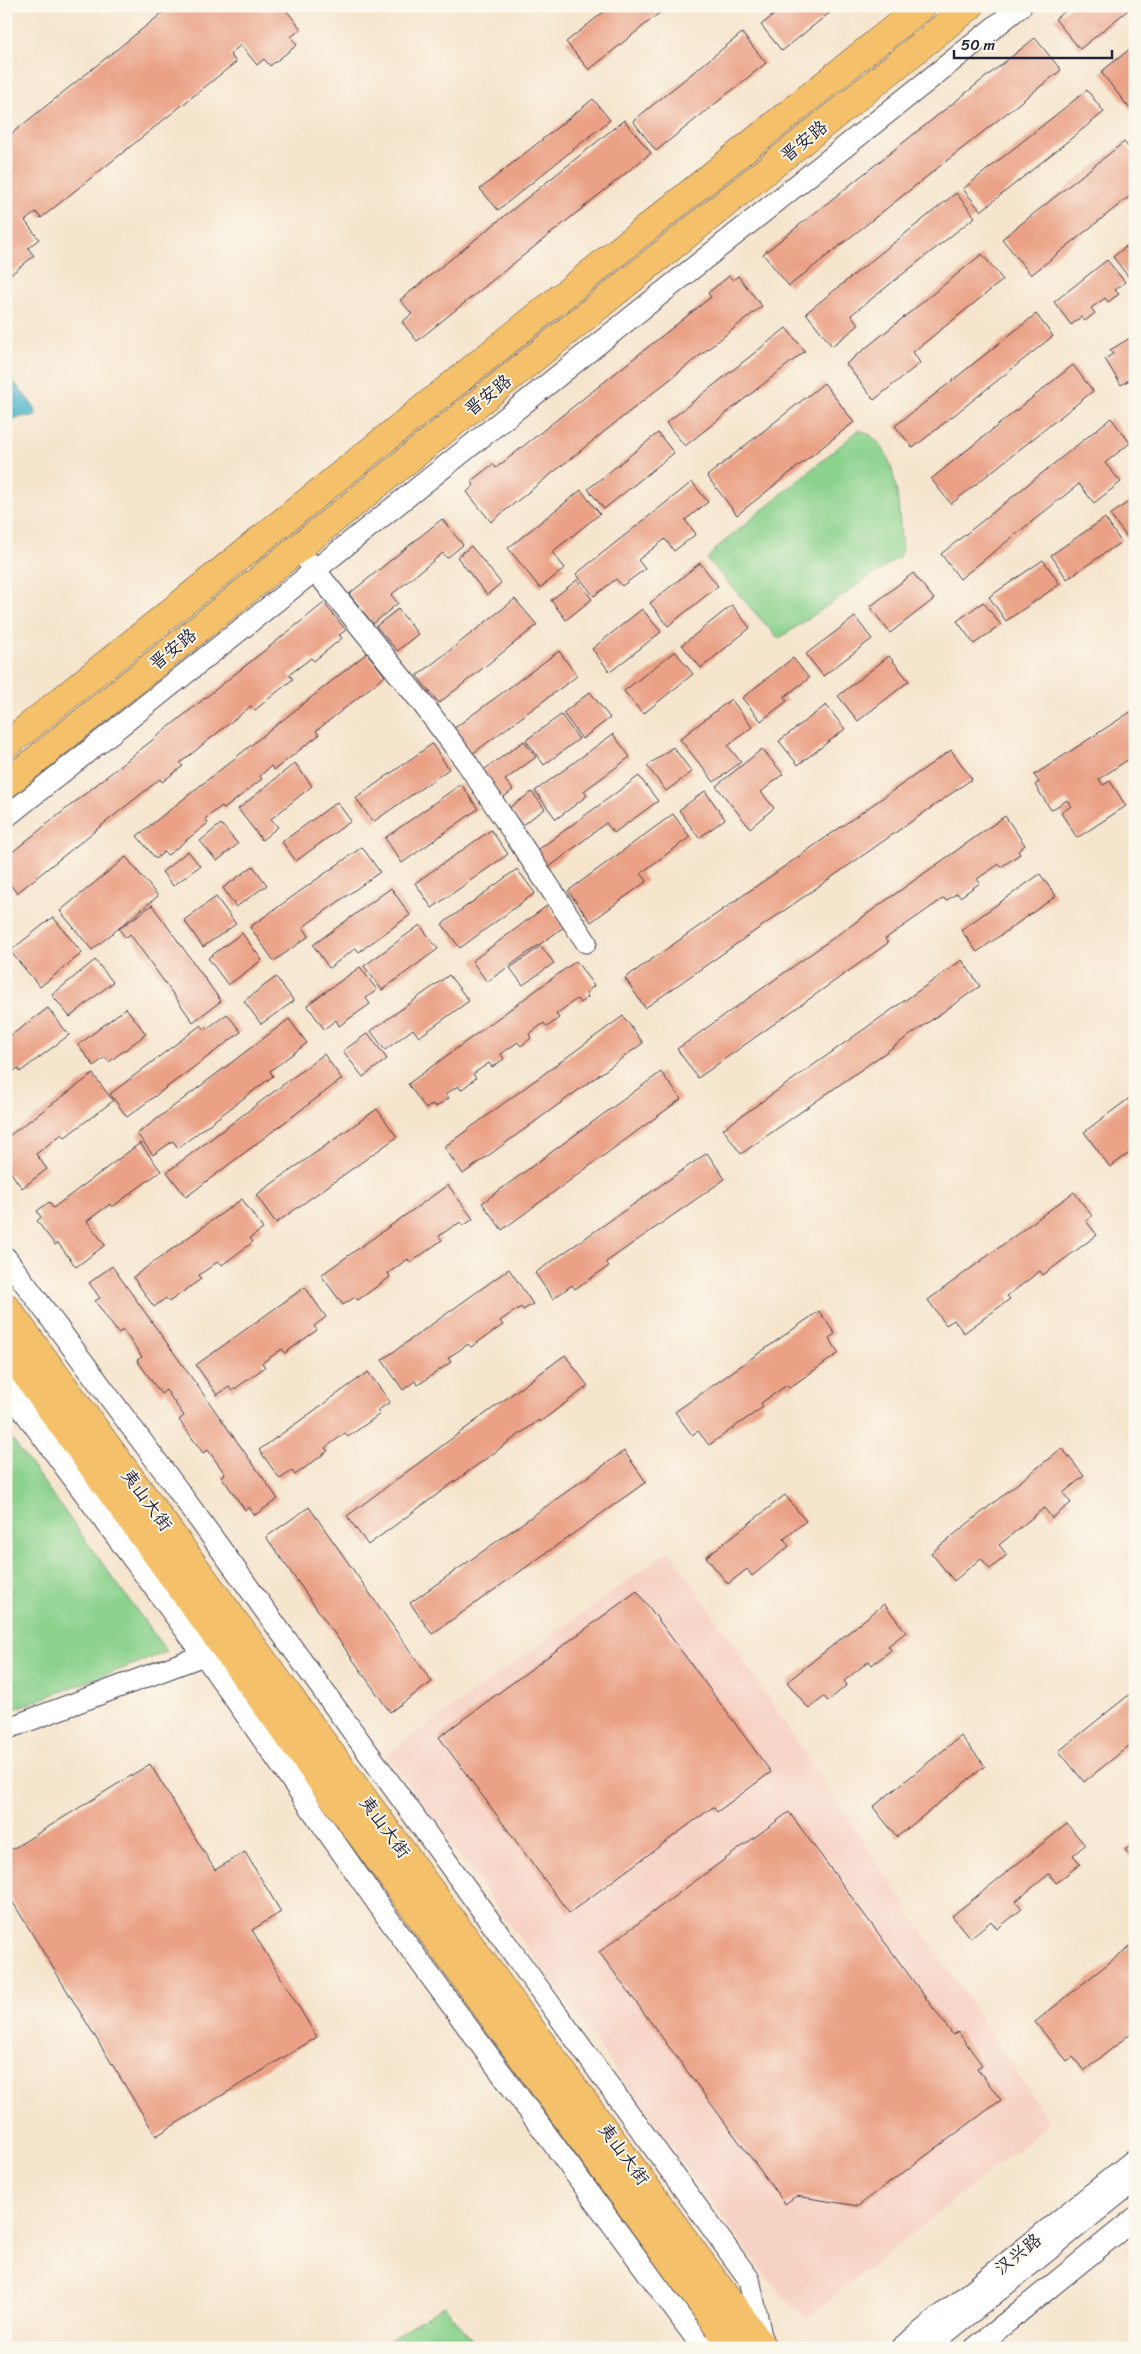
<svg xmlns="http://www.w3.org/2000/svg" width="1141" height="2354" viewBox="0 0 1141 2354" font-family="Sriracha,'LXGW WenKai TC',sans-serif">
<style>
.built{fill:#f6d2c4}
.green{fill:#8bd28d;stroke:#567a64}
.water{fill:#4bb3ca;stroke:#366a82}
.building{fill:#eaa185}
.lines{fill:none;stroke-linecap:round;stroke-linejoin:round}
.minor-casing{stroke:#423f51;stroke-width:23}
.major-casing{stroke:#423f51;stroke-width:29}
.minor{stroke:#fff;stroke-width:21}
.major{stroke:#f4c16a;stroke-width:28}
.labels{text-anchor:middle;dominant-baseline:central;stroke-width:4;stroke-linejoin:round;paint-order:stroke}
.street-label{font-size:18px;fill:#22223b;stroke:#fbf7ec}
</style>
<rect width="100%" height="100%" fill="#fbf7ec"/>
<filter id="ink" filterUnits="userSpaceOnUse"><feTurbulence type="fractalNoise" baseFrequency=".02" numOctaves="2"/><feDisplacementMap in="SourceGraphic" scale="10" xChannelSelector="R" yChannelSelector="G"/><feConvolveMatrix kernelMatrix="1 2 1 2 8 2 1 2 1" color-interpolation-filters="sRGB"/></filter>
<filter id="wash" filterUnits="userSpaceOnUse"><feTurbulence type="fractalNoise" baseFrequency=".0096" numOctaves="4" result="noise"/><feDisplacementMap in="SourceGraphic" scale="20" xChannelSelector="R" yChannelSelector="G"/><feGaussianBlur stdDeviation="1.12" result="paint"/><feColorMatrix in="noise" values="0 0 0 0 0 0 0 0 0 0 0 0 0 0 0 0 0 1.4 0 .05"/><feComposite in="paint" operator="in"/></filter>
<g filter="url(#wash)">
<rect width="100%" height="100%" fill="#f5e5cd"/>
<polygon class="built" points="670,1550 1050,2123 805,2319 770,2282 387,1755"/>
<g class="green">
<path d="M859,430C901,441 898,516 902,550L899,557L780,638L776,636L707,559L720,545Z"/>
<polygon points="6,1431 167,1652 6,1712"/>
<polygon points="444,2305 478,2348 377,2348"/>
</g>
<path class="water" d="M6,372L35,408L36,414L34,417C21,416 15,416 6,426Z"/>
<g id="blocks">
<g class="building">
<polygon points="171,6 191,6 194,10 198,6 283,6 301,29 291,37 297,45 270,66 264,59 257,65 241,45 230,54 236,62 41,218 36,212 25,221 39,239 28,248 34,256 6,278 6,138"/>
<polygon points="611,6 668,6 589,70 566,42"/>
<polygon points="785,6 838,6 782,51 761,25"/>
<polygon points="1072,6 1133,6 1080,49 1055,19"/>
<polygon points="742,33 766,63 656,151 633,121"/>
<polygon points="1035,38 1061,70 789,286 763,254"/>
<polygon points="1135,45 1135,105 1130,109 1101,72"/>
<polygon points="1087,90 1104,112 981,211 963,189"/>
<polygon points="593,99 610,120 498,210 480,189"/>
<polygon points="624,120 651,153 417,341 402,322 412,314 400,300"/>
<polygon points="1124,142 1135,155 1135,192 1031,275 1002,239"/>
<polygon points="956,193 975,217 851,315 859,325 832,346 806,313"/>
<polygon points="1135,239 1135,277 1131,280 1113,257"/>
<polygon points="982,254 1003,280 913,352 920,363 874,400 846,364"/>
<polygon points="1107,260 1125,282 1115,290 1119,294 1108,302 1105,298 1091,308 1095,313 1085,321 1081,317 1071,325 1054,302"/>
<polygon points="729,276 733,280 738,276 762,306 491,522 467,492 474,485 471,481 493,464 496,468 711,297 708,293"/>
<polygon points="1036,314 1053,336 913,448 895,426"/>
<polygon points="786,328 805,351 685,446 666,423"/>
<polygon points="1135,335 1135,384 1133,385 1129,380 1121,385 1105,359 1113,354 1110,350"/>
<polygon points="1073,365 1093,391 951,504 931,479"/>
<polygon points="824,383 854,422 737,515 707,476"/>
<polygon points="1111,418 1130,443 1105,463 1121,482 1094,503 1079,484 960,579 941,554"/>
<polygon points="658,433 674,453 604,509 588,489"/>
<polygon points="692,482 708,502 685,520 696,534 674,551 665,539 638,560 645,569 622,586 616,579 594,596 576,574"/>
<polygon points="581,490 600,514 552,552 565,568 540,588 508,548"/>
<polygon points="1135,497 1135,538 1130,541 1110,515"/>
<polygon points="1105,518 1121,542 1067,579 1051,555"/>
<polygon points="442,519 463,545 447,558 443,553 391,595 398,603 373,624 349,594"/>
<polygon points="471,546 501,583 487,595 457,557"/>
<polygon points="1043,560 1060,584 1006,621 989,597"/>
<polygon points="700,563 718,586 668,626 650,603"/>
<polygon points="913,573 934,599 890,633 870,607"/>
<polygon points="577,580 592,599 566,620 551,600"/>
<polygon points="515,599 537,625 439,703 417,676"/>
<polygon points="983,602 1001,625 974,644 957,621"/>
<polygon points="324,603 346,630 339,635 342,638 314,661 311,658 289,675 293,679 255,710 251,706 180,763 183,766 162,782 160,779 17,893 6,880 6,857"/>
<polygon points="732,605 750,628 701,668 682,645"/>
<polygon points="398,609 418,634 397,651 376,626"/>
<polygon points="642,609 661,632 610,672 592,649"/>
<polygon points="855,617 872,639 823,676 806,654"/>
<polygon points="559,651 577,676 472,754 453,729"/>
<polygon points="675,651 693,674 643,714 624,691"/>
<polygon points="367,653 385,676 316,731 319,735 274,770 271,766 260,776 262,779 224,809 222,806 205,819 208,823 168,855 164,852 156,859 137,836"/>
<polygon points="889,656 909,681 858,721 838,696"/>
<polygon points="793,658 809,678 784,697 787,701 761,721 742,698"/>
<polygon points="590,692 610,718 582,739 563,713"/>
<polygon points="731,699 752,727 728,746 741,762 714,782 680,739"/>
<polygon points="826,705 845,729 798,765 779,741"/>
<polygon points="1135,709 1135,755 1099,779 1103,785 1110,781 1126,806 1077,838 1061,813 1071,806 1067,800 1051,810 1035,785 1039,782 1034,775"/>
<polygon points="561,715 579,739 544,765 526,740"/>
<polygon points="613,734 630,757 584,791 587,796 556,819 535,791"/>
<polygon points="524,741 536,757 505,780 513,790 501,799 481,772"/>
<polygon points="432,744 449,769 373,822 356,798"/>
<polygon points="673,747 692,772 666,791 647,766"/>
<polygon points="762,749 783,774 761,792 774,808 750,828 716,786"/>
<polygon points="951,750 972,779 645,1008 625,978"/>
<polygon points="295,763 312,786 271,819 278,827 262,840 238,809"/>
<polygon points="639,776 658,801 614,833 606,823 547,869 535,852"/>
<polygon points="461,784 478,809 402,863 385,838"/>
<polygon points="705,791 725,819 699,838 679,810"/>
<polygon points="532,792 545,809 522,825 509,808"/>
<polygon points="337,802 351,821 296,861 282,842"/>
<polygon points="673,814 690,837 641,873 647,881 591,922 568,891"/>
<polygon points="1005,816 1025,845 1018,851 1020,854 1001,867 999,864 977,879 980,883 960,897 957,893 946,901 944,898 885,939 888,943 698,1078 677,1049"/>
<polygon points="221,824 238,844 217,861 200,841"/>
<polygon points="491,830 508,854 432,908 415,883"/>
<polygon points="362,847 380,872 303,927 309,936 274,961 250,927"/>
<polygon points="188,851 200,866 173,886 162,872"/>
<polygon points="126,857 158,896 92,950 60,911"/>
<polygon points="253,866 267,885 236,907 223,888"/>
<polygon points="517,869 535,893 460,948 442,924"/>
<polygon points="1040,874 1056,896 977,952 961,930"/>
<polygon points="391,888 410,915 359,952 356,948 329,968 313,945"/>
<polygon points="216,897 236,924 203,947 184,920"/>
<polygon points="152,905 221,1001 193,1022 130,934 126,938 119,929"/>
<polygon points="548,905 564,927 487,982 472,961"/>
<polygon points="53,917 82,953 40,987 10,951"/>
<polygon points="420,925 438,949 382,990 364,966"/>
<polygon points="242,933 262,960 228,985 208,958"/>
<polygon points="541,946 554,963 523,985 510,968"/>
<polygon points="95,960 113,982 70,1017 52,995"/>
<polygon points="962,960 980,986 741,1154 723,1129"/>
<polygon points="576,961 594,986 586,993 588,997 580,1003 577,999 556,1014 559,1018 547,1027 544,1023 529,1034 531,1038 521,1046 518,1042 501,1054 504,1059 492,1067 489,1063 473,1074 476,1078 461,1090 458,1086 446,1094 449,1098 436,1107 433,1104 426,1109 408,1084"/>
<polygon points="360,967 377,990 366,998 370,1004 339,1026 336,1020 324,1029 307,1005"/>
<polygon points="449,975 469,1001 419,1037 413,1029 385,1050 371,1031"/>
<polygon points="276,977 294,1001 261,1024 244,1001"/>
<polygon points="48,1008 69,1035 20,1072 18,1068 6,1077 6,1039"/>
<polygon points="126,1008 146,1034 109,1062 105,1057 94,1066 78,1045"/>
<polygon points="227,1014 241,1032 127,1117 110,1094 201,1025 205,1030"/>
<polygon points="623,1016 643,1043 463,1174 444,1147"/>
<polygon points="289,1019 307,1043 270,1071 273,1076 178,1148 173,1141 153,1155 137,1134"/>
<polygon points="368,1033 387,1059 363,1077 343,1051"/>
<polygon points="324,1054 342,1079 186,1197 167,1172"/>
<polygon points="661,1072 681,1099 502,1230 482,1203"/>
<polygon points="93,1074 113,1101 65,1137 62,1134 36,1154 47,1169 22,1188 11,1173 7,1176 6,1174 6,1138"/>
<polygon points="1135,1094 1135,1149 1110,1167 1084,1132"/>
<polygon points="377,1109 397,1137 276,1223 256,1195"/>
<polygon points="140,1143 161,1171 112,1207 110,1204 87,1221 105,1245 76,1267 58,1243 55,1245 37,1221 41,1217 37,1211 49,1202 53,1208"/>
<polygon points="707,1153 725,1179 606,1262 609,1266 575,1289 572,1285 553,1299 535,1273"/>
<polygon points="448,1185 473,1219 463,1226 461,1222 452,1227 439,1236 442,1240 410,1263 408,1259 388,1273 390,1277 358,1300 355,1297 343,1305 321,1275"/>
<polygon points="1074,1192 1092,1216 1086,1221 1097,1235 1043,1275 1040,1271 1007,1296 1010,1299 964,1333 954,1320 946,1325 928,1300"/>
<polygon points="242,1199 263,1229 250,1238 253,1242 222,1265 219,1261 199,1275 201,1279 169,1302 166,1298 154,1307 133,1277"/>
<polygon points="112,1266 278,1499 255,1515 249,1507 245,1510 221,1476 225,1474 208,1450 203,1453 179,1420 184,1416 166,1390 161,1394 137,1360 142,1357 123,1330 118,1333 95,1301 100,1298 89,1283"/>
<polygon points="509,1269 533,1304 523,1310 521,1307 513,1312 500,1321 503,1325 471,1347 468,1344 448,1358 451,1362 418,1385 415,1381 403,1390 382,1360"/>
<polygon points="305,1287 326,1317 314,1326 317,1330 285,1353 282,1349 262,1363 265,1367 232,1391 229,1387 217,1395 196,1365"/>
<polygon points="819,1311 835,1334 829,1338 839,1353 789,1388 787,1385 761,1403 763,1407 709,1445 698,1431 692,1435 675,1412"/>
<polygon points="565,1355 588,1386 540,1422 539,1420 368,1545 347,1516"/>
<polygon points="368,1372 390,1402 377,1411 380,1414 348,1437 345,1433 325,1448 328,1451 295,1475 292,1471 280,1479 259,1450"/>
<polygon points="1062,1448 1084,1476 1063,1493 1071,1503 1052,1518 1044,1508 999,1545 1007,1555 990,1569 981,1558 954,1581 931,1553"/>
<polygon points="624,1451 646,1482 432,1634 410,1603"/>
<polygon points="785,1495 806,1521 784,1539 789,1546 752,1576 747,1569 728,1584 706,1557"/>
<polygon points="309,1507 432,1682 390,1712 266,1537"/>
<polygon points="637,1591 771,1772 717,1812 713,1807 569,1913 439,1737"/>
<polygon points="884,1604 906,1632 888,1646 891,1650 872,1665 869,1661 844,1681 847,1685 828,1701 824,1697 809,1709 787,1682"/>
<polygon points="1135,1690 1135,1741 1084,1782 1059,1751"/>
<polygon points="961,1736 985,1766 897,1837 873,1807"/>
<polygon points="150,1764 215,1870 245,1852 281,1912 252,1930 317,2037 156,2136 6,1891 6,1853"/>
<polygon points="789,1812 953,2035 958,2032 982,2065 977,2068 1001,2100 858,2206 796,2196 785,2204 599,1952"/>
<polygon points="1067,1824 1085,1845 1073,1855 1080,1864 1056,1883 1049,1874 1016,1901 1022,1909 997,1929 991,1921 970,1938 952,1916"/>
<polygon points="1135,1843 1135,1862 1125,1850"/>
<polygon points="1135,1942 1135,2030 1084,2071 1073,2057 1067,2061 1035,2022"/>
</g>
</g>
</g>
<g filter="url(#ink)">
<use href="#blocks" fill-opacity="0" stroke="#423f51" stroke-width="1"/>
<g class="lines">
<g class="minor-casing">
<g id="minor">
<polyline points="306,559 422,703 467,763 586,942"/>
<polyline points="6,817 1021,6"/>
<polyline points="6,1258 175,1486 749,2279 763,2345"/>
<polyline points="6,1387 204,1655 387,1917 700,2344 711,2348"/>
<polyline points="6,1729 204,1655"/>
<polyline points="901,2348 1135,2159"/>
<polyline points="927,2348 1135,2180"/>
<polyline points="975,2348 1135,2218"/>
</g>
</g>
<g class="major-casing">
<g id="major">
<polyline points="6,745 922,6"/>
<polyline points="6,784 970,6"/>
<polyline points="6,1307 763,2348"/>
<polyline points="6,1347 734,2348"/>
</g>
</g>
<use href="#minor" class="minor"/>
<use href="#major" class="major"/>
</g>
</g>
<g class="labels">
<g class="street-label">
<text transform="translate(804 141) rotate(-39)">晋安路</text>
<text transform="translate(488 395) rotate(-39)">晋安路</text>
<text transform="translate(173 649) rotate(-39)">晋安路</text>
<text transform="translate(147 1500) rotate(54)">夷山大街</text>
<text transform="translate(385 1827) rotate(54)">夷山大街</text>
<text transform="translate(624 2154) rotate(54)">夷山大街</text>
<text transform="translate(1018 2254) rotate(-39)">汉兴路</text>
</g>
</g>
<rect width="1141" height="2354" fill="none" stroke="#fbf7ec" stroke-width="25"/>
<path d="M954 50v8h158v-8" fill="none" stroke="#22223b" stroke-width="2.5"/>
<text x="961" y="50" font-size="15" fill="#22223b" stroke="#fbf7ec" stroke-width="4" paint-order="stroke">50 m</text>
</svg>
